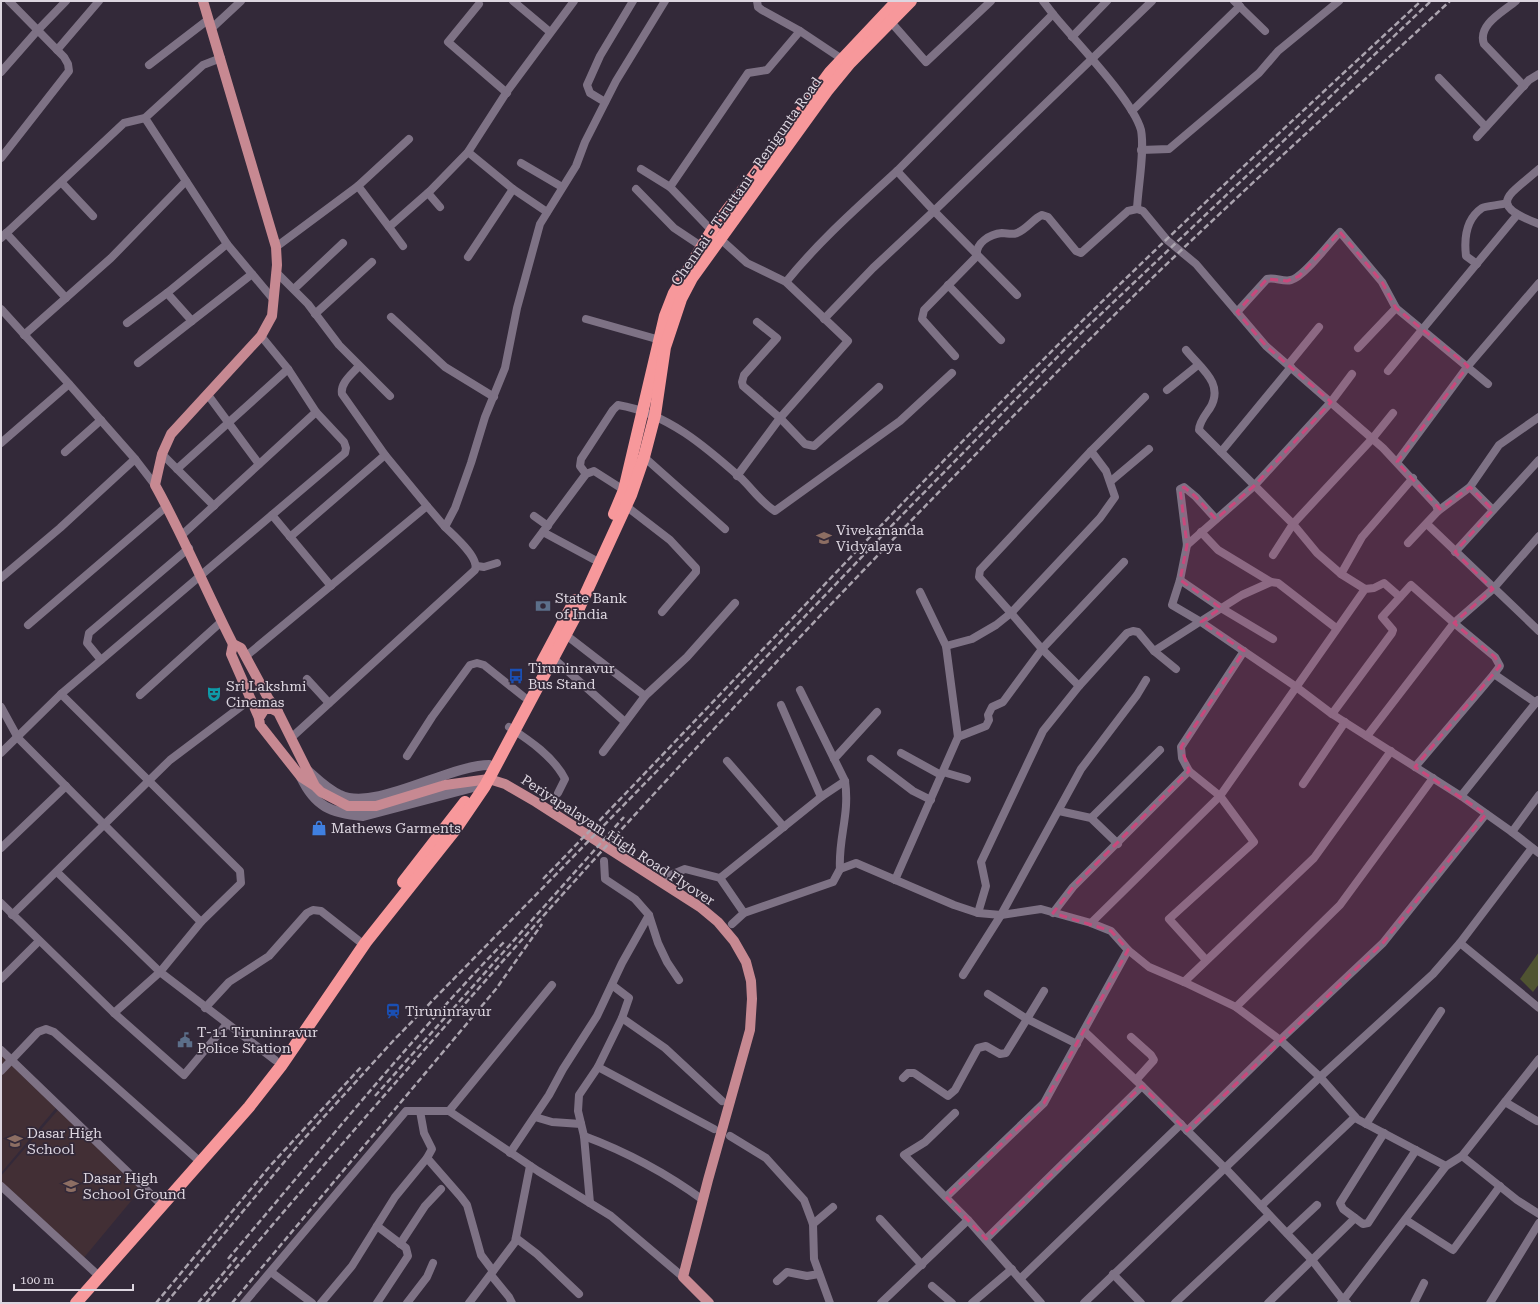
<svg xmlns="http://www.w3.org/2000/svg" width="1540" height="1304" viewBox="0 0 1540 1304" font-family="'Roboto Serif',serif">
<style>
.education{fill:#422f35}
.green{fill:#4f5331}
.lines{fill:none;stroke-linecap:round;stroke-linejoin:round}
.street{stroke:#7e7285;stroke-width:8}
.secondary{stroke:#7e7285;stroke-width:10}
.primary{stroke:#c78992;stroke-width:10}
.highway{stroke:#f7989b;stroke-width:12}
.rail{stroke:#aba4af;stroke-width:2.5;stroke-dasharray:6 3;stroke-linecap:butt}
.marked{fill:#c9487c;fill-opacity:0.2;stroke:#c9487c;stroke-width:3;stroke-dasharray:8 5;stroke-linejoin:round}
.labels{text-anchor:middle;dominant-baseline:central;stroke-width:3.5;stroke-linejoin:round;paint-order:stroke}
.street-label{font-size:14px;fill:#ddd6e0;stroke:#332939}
.poi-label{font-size:14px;fill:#ddd6e0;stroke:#332939;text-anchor:start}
</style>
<rect width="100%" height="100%" fill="#332939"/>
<g class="education">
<polygon points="1,1052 56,1108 1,1173"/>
<polygon points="58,1110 141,1189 82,1260 1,1182 1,1176"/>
</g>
<polygon class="green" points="1539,952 1539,984 1533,992 1520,979"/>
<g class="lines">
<g class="street">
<polyline points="513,1 550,32"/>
<polyline points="757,1 758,7 762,10 800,31"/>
<polyline points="1234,1 1265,31"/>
<path d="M1516,1C1503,12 1477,25 1484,44L1524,86"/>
<polyline points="479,4 448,42 507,93"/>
<path d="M1053,14C1074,40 1133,100 1141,130C1145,150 1138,187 1137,209"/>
<polyline points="890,21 926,62 991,1"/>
<polyline points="212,28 241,1"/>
<polyline points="1072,37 1107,1"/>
<polyline points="57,50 99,1"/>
<polyline points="149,65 209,19"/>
<polyline points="1,72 37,31 66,1"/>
<polyline points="1439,78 1486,127"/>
<polyline points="605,102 590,93 587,85 600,56 633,1"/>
<polyline points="1132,111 1240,6"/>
<polyline points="145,118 227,244 167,293"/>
<polyline points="1477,137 1529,80 1539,74"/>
<polyline points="1141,150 1169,149 1259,73 1278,51 1339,1"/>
<polyline points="468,152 513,189 547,212"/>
<polyline points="1,158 69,71 68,64 64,57 9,1"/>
<polyline points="521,163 562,187"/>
<polyline points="641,169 670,187"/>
<path d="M1539,169C1507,197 1487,204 1539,224"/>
<polyline points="897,171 1053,14 1043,1"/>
<polyline points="62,183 93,216"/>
<polyline points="358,186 389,227 430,191 468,152 508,90 574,1"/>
<polyline points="636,189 674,228 701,246"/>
<polyline points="428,193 440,207"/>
<polyline points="389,227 403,246"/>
<polyline points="6,233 66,298"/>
<polyline points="1,238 124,123 145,118 203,65 221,58"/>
<polyline points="227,244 273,299"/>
<polyline points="276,247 358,186 409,139"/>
<polyline points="468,257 513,189"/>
<path d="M1477,264L1466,256C1464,239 1466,219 1482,208C1486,206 1501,205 1507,203"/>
<polyline points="276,272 308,304 339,345 390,396"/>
<path d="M786,282C819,241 858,207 897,171L934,211L873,268L824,319"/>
<polyline points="948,285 1001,340"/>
<polyline points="294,289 343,243"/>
<polyline points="1017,295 934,211 1152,1"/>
<polyline points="1,309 69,384 135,459"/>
<path d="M1237,312L1267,279C1275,277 1283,282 1291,280C1304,277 1329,243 1340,232L1382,282L1396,308L1488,384"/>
<polyline points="315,314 372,262"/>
<polyline points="391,317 445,367 494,397"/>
<polyline points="586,319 660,340"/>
<polyline points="757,322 777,338 744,375 742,382 743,386 780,418 805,444 814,446 879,387"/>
<polyline points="127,323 167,293 192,321"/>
<polyline points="24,335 111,258 186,181"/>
<polyline points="1358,348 1396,308"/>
<path d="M1186,350C1200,368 1225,383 1210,408C1206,414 1199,422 1199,430L1293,524L1317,553L1341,574"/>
<path d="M955,356L922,319L924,310L977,256C975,243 990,234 1002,233C1007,233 1012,235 1017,233C1027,229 1033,219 1042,215L1048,217L1076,251L1081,253L1128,211L1137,209L1143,211L1167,240L1196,264L1266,346L1383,448L1436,505L1438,511L1408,543"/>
<polyline points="138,363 252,274"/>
<polyline points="1288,365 1319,327"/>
<path d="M359,366C352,374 340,383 342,394L385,455L427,506"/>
<polyline points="1388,371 1517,215"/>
<polyline points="1167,390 1198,365"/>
<polyline points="208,395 259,464"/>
<polyline points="1,443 69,384"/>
<polygon points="1091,451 1106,471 1115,497 1100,518 1011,613 979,577 980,570"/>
<polyline points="1091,451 1145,397"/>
<polyline points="65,452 101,420"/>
<polyline points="1221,452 1291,367"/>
<polyline points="162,454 214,506"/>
<polyline points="644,457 725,529"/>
<polyline points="1397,462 1468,366 1539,283"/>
<polyline points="177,469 288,369"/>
<path d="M586,474L580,466L581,459L613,410L618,405C667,413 706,447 742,479C753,490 762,503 775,511L900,421L952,373"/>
<polyline points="737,476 780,418 848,341 786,282 747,263 716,235 670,187 748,73 767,70 800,31 845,61"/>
<polyline points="1111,481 1149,449"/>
<polyline points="1470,487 1493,510"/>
<polyline points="626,506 670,540 696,568 696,572 662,612"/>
<polyline points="1438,511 1470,487 1499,445 1539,417"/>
<polyline points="272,515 331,586"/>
<polyline points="534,516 548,526"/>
<polyline points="1216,519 1196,497 1184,487 1180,489 1187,545 1180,580 1172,605 1201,622 1295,686 1332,714 1464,798 1512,832"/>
<polyline points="1427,524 1539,631"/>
<polyline points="543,532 593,559"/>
<polyline points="1201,532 1218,550 1271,582"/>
<polyline points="182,535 316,412 288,369 261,336"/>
<polyline points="290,537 385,455"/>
<polyline points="533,545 586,474 594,471 627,492"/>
<polyline points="1187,545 1254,486 1331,402 1352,374"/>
<polyline points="1455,552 1539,460"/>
<polyline points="1273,555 1293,524 1372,439 1393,413"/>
<polyline points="477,566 484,567 497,563"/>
<polyline points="1,578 60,528 135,459 155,485"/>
<polyline points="1180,580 1221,608 1273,639"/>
<polyline points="1365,589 1341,574 1362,537 1413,478"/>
<polyline points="28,625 167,506"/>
<polyline points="566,635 645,696 687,657 735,603"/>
<polyline points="946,646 972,639 996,625 1011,613 1042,649 1003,702 992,707 988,715 989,720 986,726 958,737"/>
<polyline points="1154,651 1242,595 1271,582 1278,583 1336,628"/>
<polyline points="245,657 427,506 445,527 455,508 471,463 485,417 505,368 517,308 540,224 576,166 585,142 616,81 665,1"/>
<polyline points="553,658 625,722"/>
<polyline points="101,660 87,643 89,633 189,548"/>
<polyline points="307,679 329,703"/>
<polyline points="1079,686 1042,649 1124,562"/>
<path d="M800,690L845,781C850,815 838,838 840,869"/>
<polyline points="61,694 240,871 241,883 201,922"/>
<polyline points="140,695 221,622"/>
<polyline points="781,705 821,797"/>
<polyline points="1,707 18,738 201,922 160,972 275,1060"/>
<polyline points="1332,714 1392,633 1393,630 1382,617 1411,585 1454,623 1493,589 1539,536"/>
<path d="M509,727C529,740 554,757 565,779L558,793"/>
<polyline points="1367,736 1454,623 1495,657 1500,666 1494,674"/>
<path d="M291,738L475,570C480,558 454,536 445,527"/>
<polyline points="603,752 645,696"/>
<polyline points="1,753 61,694 345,453 346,448 344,442 316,412"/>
<polyline points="901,753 941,775"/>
<polyline points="407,756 432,717 470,665 477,663 484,665 524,697"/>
<polyline points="834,759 877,712"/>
<polyline points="871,759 913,791 931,800"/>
<polyline points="727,761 784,827"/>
<polyline points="1415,767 1494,674 1536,703"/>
<polyline points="1189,771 1220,796 1254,842 1169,919 1206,960"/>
<polyline points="943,772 967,779"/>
<polyline points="1303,784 1345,722"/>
<polyline points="1539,795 1512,832 1539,853"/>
<polyline points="1461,796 1538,700"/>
<polyline points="1059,811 1091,818 1118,844"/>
<polyline points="1091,818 1160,750"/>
<polyline points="1,848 66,786"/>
<polyline points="604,861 605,879 635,899 649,915 658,943 667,962 679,980"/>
<polyline points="57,872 160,972 114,1013"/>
<polyline points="668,876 685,869 720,878 744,913"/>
<polyline points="720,878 821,797 845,781"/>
<polyline points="895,880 958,737 946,646 920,592"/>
<polyline points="1,903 114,1013 184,1075 226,1025"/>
<polyline points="978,913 986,886 981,862 1043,731 1079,686 1127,633 1133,631 1138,632 1154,651 1176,669"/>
<polyline points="1053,913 1073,887 1189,771 1182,758 1181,747 1244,651"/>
<polyline points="12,915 170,760 251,699"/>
<polyline points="1091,923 1220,796 1365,589 1374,588 1384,583 1400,597"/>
<polyline points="732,924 744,913 833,882 840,869 856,863 954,905 978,913 1001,915 1041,909 1091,923 1111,931 1128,950 1149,967 1184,982 1236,1007 1280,1040 1320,1077 1357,1119 1446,1166"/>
<polyline points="1460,943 1539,1008"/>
<polyline points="963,975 1001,915 1081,769 1137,695 1146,680"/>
<polyline points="1,979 39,941"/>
<polyline points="1184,982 1314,858 1391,751"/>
<polyline points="988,994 1027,1019 1044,991"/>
<polyline points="1236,1007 1340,905 1433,778"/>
<polyline points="205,1008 229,982 269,956 307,913 313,910 321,911 359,941"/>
<polyline points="622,1018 665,1048 722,1101"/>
<polyline points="1084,1031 1142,1086 1226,1169 1312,1260 1343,1300 1347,1303"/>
<polyline points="1131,1037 1151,1055 1154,1060 1136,1080"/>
<polyline points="1,1050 163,1206"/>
<polyline points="598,1067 714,1129"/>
<polyline points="1,1071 38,1032 46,1029 54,1032 197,1159"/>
<polyline points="903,1078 908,1073 914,1073 948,1096 955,1090 978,1048 986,1046 1000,1054 1006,1053 1027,1019 1077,1044"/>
<polyline points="1505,1102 1537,1121"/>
<polyline points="420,1111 424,1133 432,1149 427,1158"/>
<polyline points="449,1111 552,985"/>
<polyline points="955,1113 925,1142 904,1155 968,1220 1041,1303"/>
<polyline points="535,1117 552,1122 581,1124"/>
<polyline points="1366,1124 1441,1011"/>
<polyline points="1187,1131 1280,1040 1383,943 1486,814"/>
<polyline points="1384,1133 1340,1203 1343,1209 1363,1224 1368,1223 1416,1150"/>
<path d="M584,1136C627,1152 666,1173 703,1200"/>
<polyline points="730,1136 766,1158 804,1200 813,1224 814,1259 830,1303"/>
<polyline points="510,1153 549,1095 563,1069 597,1016 622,963 649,915"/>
<polyline points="1462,1156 1517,1200 1539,1214"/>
<polyline points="1,1186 100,1277"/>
<polyline points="946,1197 1044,1103 1128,950"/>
<polyline points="590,1203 584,1136 578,1111 579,1095 598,1067 622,1018 629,998 612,985"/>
<polyline points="1261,1206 1355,1117"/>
<polyline points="880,1219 922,1265"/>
<polyline points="1406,1220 1453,1250 1500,1186"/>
<polyline points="813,1224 833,1207"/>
<polyline points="1287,1233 1317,1205"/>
<polyline points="516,1238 537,1254 579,1294"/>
<polyline points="986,1239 1142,1086"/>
<polyline points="400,1244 425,1206 441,1189"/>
<polyline points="271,1272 312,1303"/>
<polyline points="1113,1274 1141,1303"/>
<polyline points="491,1275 509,1297 512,1303"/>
<polyline points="1020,1279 1181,1124"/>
<polyline points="777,1281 787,1272 807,1276 819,1274"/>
<polyline points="932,1286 952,1303"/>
<polyline points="244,1303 406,1111 449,1111 538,1171 611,1216 683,1277"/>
<polyline points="321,1303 352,1266 395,1197 427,1158 461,1197 467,1205 481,1255 493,1271"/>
<polyline points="377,1303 408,1256 406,1248 377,1226"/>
<polyline points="407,1303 427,1277 433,1263"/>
<polyline points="469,1303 515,1242 530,1166"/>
<polyline points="881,1303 968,1220"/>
<polyline points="972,1303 1012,1269"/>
<polyline points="1084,1303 1320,1077 1433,974 1460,943 1532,848"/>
<polyline points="1175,1303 1269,1215"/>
<polyline points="1268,1303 1355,1218"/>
<polyline points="1341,1303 1446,1166 1462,1156 1539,1059"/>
<polyline points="1414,1303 1424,1283"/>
<polyline points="1490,1303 1539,1223"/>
</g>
<g class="secondary">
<path d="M308,771C318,780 328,790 340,795C375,812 449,765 489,765"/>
<path d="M301,777C315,807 331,813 363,816L477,786"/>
</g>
<g class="primary">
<path d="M203,1L276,247L277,265L272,316L261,336L171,434L162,454L155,485C184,537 206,591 233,644L241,648L268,698L278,712"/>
<polyline points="233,644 231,654 259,718"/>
<polyline points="315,786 278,712 270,708 264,710 259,718 260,725 301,777 315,786 321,792 348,806 376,806 445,785 489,779 505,784 536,802 700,907 718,922 734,941 746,962 751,981 752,999 750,1030 708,1180 683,1277 709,1303"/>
</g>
<g class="highway">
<polyline points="614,514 624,490 665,316 674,293 712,230 762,165 830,72 897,1"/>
<polyline points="542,662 575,600"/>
<polyline points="403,882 465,802"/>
<polyline points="76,1303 249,1107 281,1066 366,942 455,830 485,786 574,619 631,495 644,457 655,415 665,347 681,299 692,278 827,91 850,63 911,1"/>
</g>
<g class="rail">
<path d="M543,879C721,696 894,507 1076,327C1189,216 1305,109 1421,1"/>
<polyline points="375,1096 624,817"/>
<path d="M228,1259C319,1152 407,1043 504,942"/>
<polyline points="156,1303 270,1166 362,1066"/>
<polyline points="166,1303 301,1142 393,1041 656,772 900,517 1082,332 1431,1"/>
<polyline points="198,1303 238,1256"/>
<path d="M206,1303C487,971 779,649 1087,342C1204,225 1328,114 1450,1"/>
<polyline points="232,1303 496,989 542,924"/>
</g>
</g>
<path class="marked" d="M1340,232L1382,282L1396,308L1468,366L1397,462L1440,509L1470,487L1493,510L1455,552L1493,589L1454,623L1495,657L1500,666L1415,767L1486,814L1383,943L1187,1131L1142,1086L986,1239L946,1197L1044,1103L1128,950L1111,931L1053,913L1073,887L1189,771L1181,747L1244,651L1201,622L1221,608L1180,580L1187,545L1180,489L1184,487L1196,497L1216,519L1254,486L1331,402L1266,346L1237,312L1267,279L1287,281L1299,276Z"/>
<defs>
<g id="school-bare" transform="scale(1.2)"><path d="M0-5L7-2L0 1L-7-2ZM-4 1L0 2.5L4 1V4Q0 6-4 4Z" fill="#8d6e63" stroke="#332939" stroke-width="2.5" paint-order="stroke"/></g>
<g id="bank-bare" transform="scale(1.2)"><path d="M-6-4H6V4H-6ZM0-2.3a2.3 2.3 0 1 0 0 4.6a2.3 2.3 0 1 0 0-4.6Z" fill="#5c6f8a" stroke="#332939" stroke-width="2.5" paint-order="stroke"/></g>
<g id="bus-bare" transform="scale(1.2)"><path d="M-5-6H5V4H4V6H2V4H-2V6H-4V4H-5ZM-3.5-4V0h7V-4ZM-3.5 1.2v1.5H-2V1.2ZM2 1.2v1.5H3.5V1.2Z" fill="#1a4fb4" stroke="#332939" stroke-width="2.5" paint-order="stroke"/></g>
<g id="theatre-bare" transform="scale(1.2)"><path d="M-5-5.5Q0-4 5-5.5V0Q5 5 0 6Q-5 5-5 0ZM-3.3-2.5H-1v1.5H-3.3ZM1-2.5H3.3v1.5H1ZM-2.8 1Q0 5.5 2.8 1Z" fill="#0f9aa8" stroke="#332939" stroke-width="2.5" paint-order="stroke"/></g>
<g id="shop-bare" transform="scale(1.2)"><path d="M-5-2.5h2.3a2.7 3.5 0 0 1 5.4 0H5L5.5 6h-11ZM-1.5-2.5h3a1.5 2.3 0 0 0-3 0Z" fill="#3f7fe0" stroke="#332939" stroke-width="2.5" paint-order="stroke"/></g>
<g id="station-bare" transform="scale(1.2)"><path d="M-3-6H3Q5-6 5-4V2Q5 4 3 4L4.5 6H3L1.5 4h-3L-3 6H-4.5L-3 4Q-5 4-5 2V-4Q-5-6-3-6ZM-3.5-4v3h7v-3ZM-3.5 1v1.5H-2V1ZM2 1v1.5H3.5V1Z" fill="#1a4fb4" stroke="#332939" stroke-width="2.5" paint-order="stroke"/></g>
<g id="civic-bare" transform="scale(1.2)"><path d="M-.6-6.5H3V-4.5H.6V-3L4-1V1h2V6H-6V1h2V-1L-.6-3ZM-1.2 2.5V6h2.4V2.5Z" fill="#5c6f8a" stroke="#332939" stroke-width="2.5" paint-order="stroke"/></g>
</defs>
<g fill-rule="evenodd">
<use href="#school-bare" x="824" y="538"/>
<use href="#bank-bare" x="543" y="606"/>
<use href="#bus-bare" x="516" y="676"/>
<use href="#theatre-bare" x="214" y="694"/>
<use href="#shop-bare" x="319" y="828"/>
<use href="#station-bare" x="393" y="1011"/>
<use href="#civic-bare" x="185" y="1040"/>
<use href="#school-bare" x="15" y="1141"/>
<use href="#school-bare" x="71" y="1186"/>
</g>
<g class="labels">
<g class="street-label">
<text transform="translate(746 181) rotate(-55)">Chennai - Tiruttani - Renigunta Road</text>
<text transform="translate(618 840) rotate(33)">Periyapalayam High Road Flyover</text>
</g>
<g class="poi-label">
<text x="836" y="530">Vivekananda<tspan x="836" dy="16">Vidyalaya</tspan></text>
<text x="555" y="598">State Bank<tspan x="555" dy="16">of India</tspan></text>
<text x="528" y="668">Tiruninravur<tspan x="528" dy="16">Bus Stand</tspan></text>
<text x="226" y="686">Sri Lakshmi<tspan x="226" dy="16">Cinemas</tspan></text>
<text x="331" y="828">Mathews Garments</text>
<text x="405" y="1011">Tiruninravur</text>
<text x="197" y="1032">T-11 Tiruninravur<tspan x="197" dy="16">Police Station</tspan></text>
<text x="27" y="1133">Dasar High<tspan x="27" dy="16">School</tspan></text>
<text x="83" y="1178">Dasar High<tspan x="83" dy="16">School Ground</tspan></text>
</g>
</g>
<rect width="1540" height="1304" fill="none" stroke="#ddd6e0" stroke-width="4"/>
<path d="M14 1284v6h119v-6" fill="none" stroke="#ddd6e0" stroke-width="2"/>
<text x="20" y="1284" font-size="12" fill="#ddd6e0" stroke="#332939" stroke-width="3" paint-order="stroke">100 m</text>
</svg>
